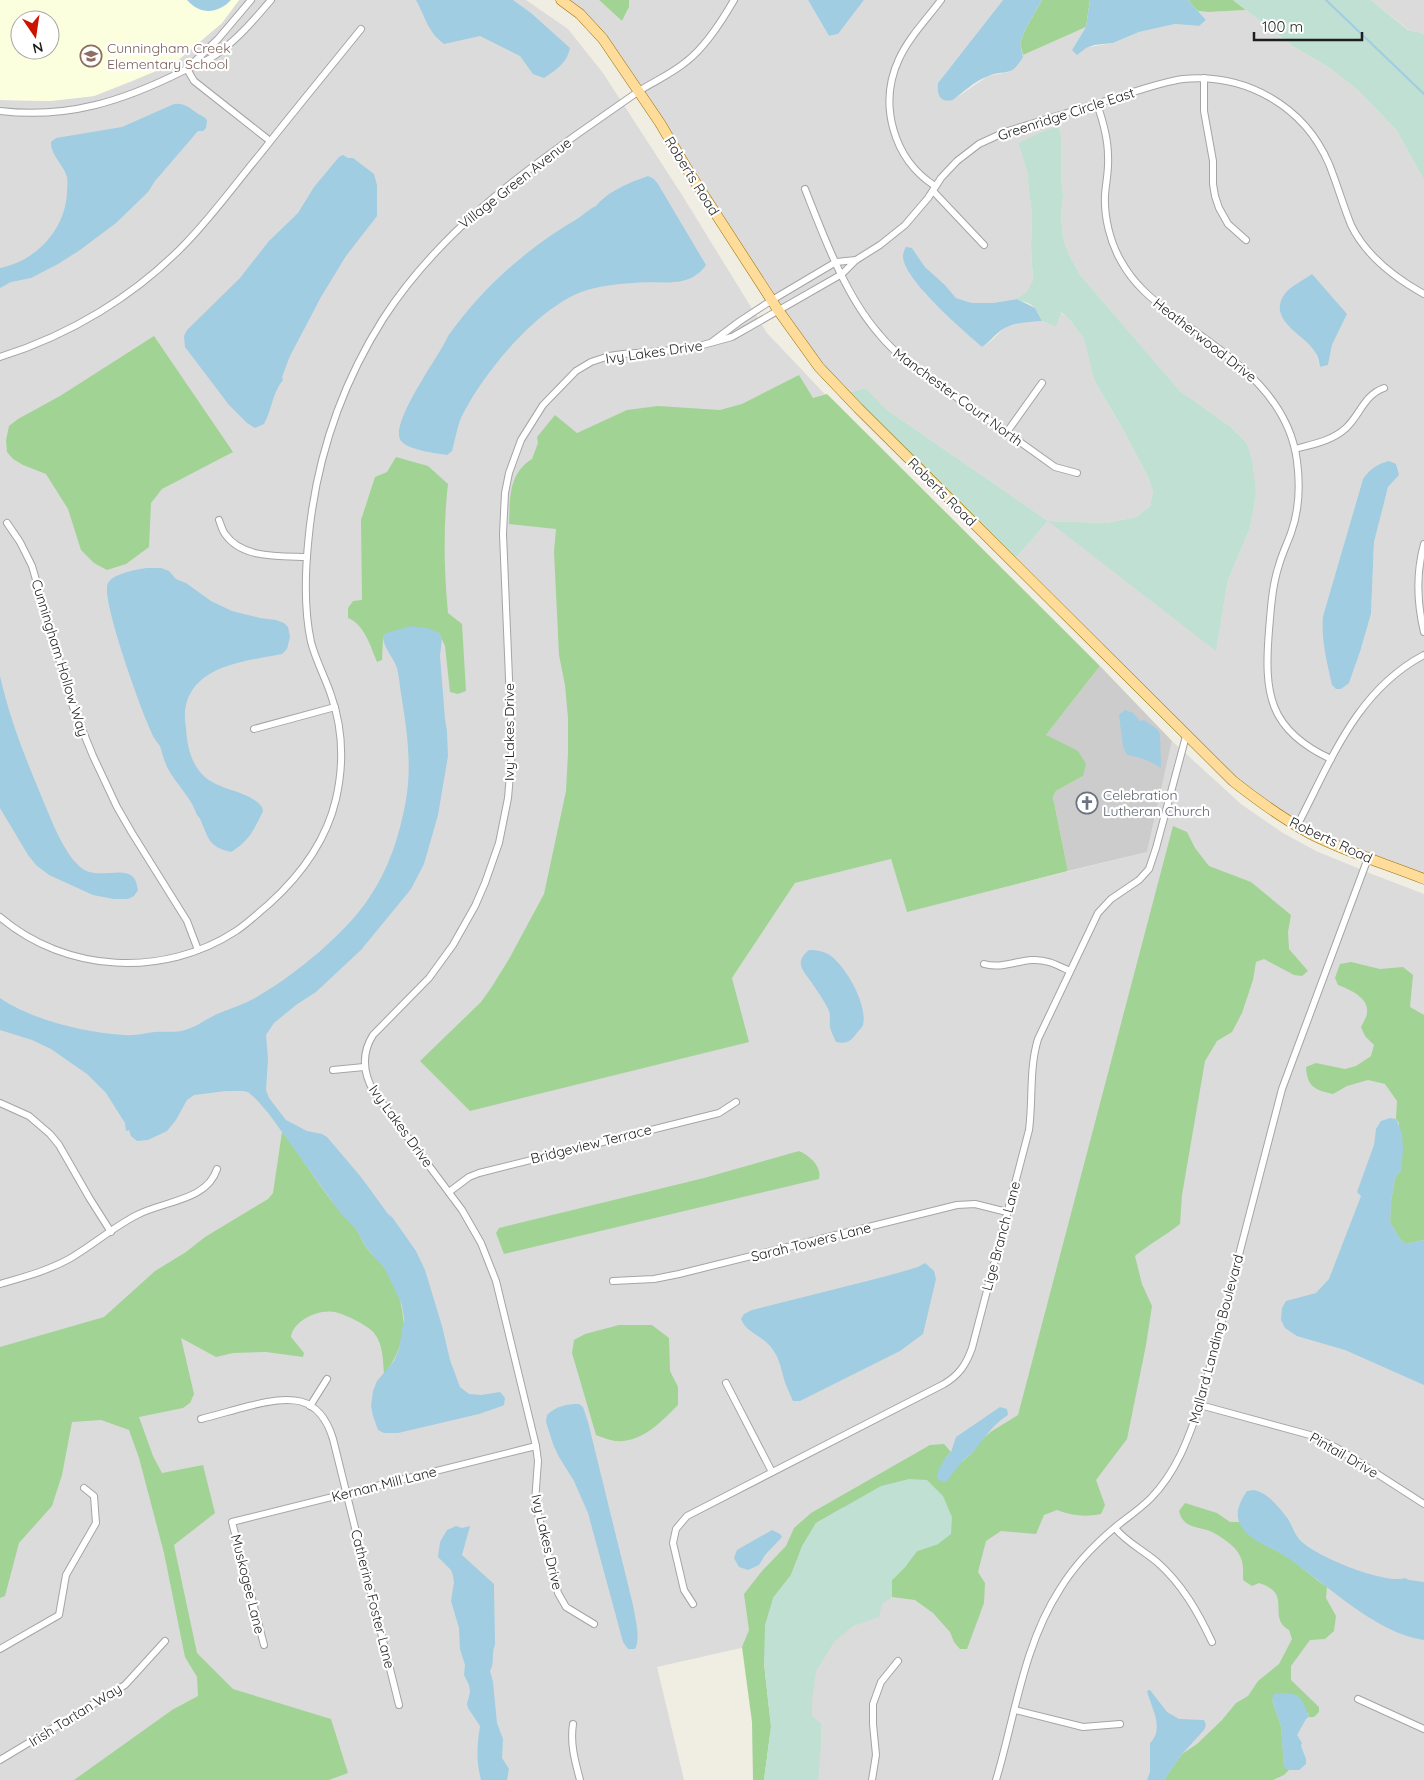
<svg xmlns="http://www.w3.org/2000/svg" width="1424" height="1780" viewBox="0 0 1424 1780" font-family="Quicksand,sans-serif">
<style>
.residential{fill:#dcdbdb;fill-rule:evenodd}
.education{fill:#fcffde;fill-rule:evenodd}
.religious{fill:#ccc}
.forest{fill:#a1d394}
.wetland{fill:#bfe0d3}
.water{fill:#a0cde2}
.lines{fill:none;stroke-linecap:round;stroke-linejoin:round}
.stream{stroke:#a0cde2;stroke-width:2}
.minor-casing{stroke:#a5a5a5;stroke-width:8}
.primary-casing{stroke:#997300;stroke-width:11}
.minor{stroke:#fff;stroke-width:6}
.primary{stroke:#ffdc9a;stroke-width:10}
.labels{text-anchor:middle;dominant-baseline:central;stroke-width:4.5;stroke-linejoin:round;paint-order:stroke}
.education-label{font-size:14px;fill:#785e54;stroke:#fff;text-anchor:start}
.street-label{font-size:14px;fill:#1e1e1e;stroke:#fff}
.worship-label{font-size:14px;fill:#5b616d;stroke:#fff;text-anchor:start}
</style>
<rect width="100%" height="100%" fill="#f0ede3"/>
<g class="residential">
<polygon points="239,0 526,0 568,29 603,73 682,195 767,333 838,408 598,507 741,1014 732,978 795,883 891,859 907,911 1147,852 1172,741 1241,804 1283,833 1316,851 1372,874 1424,894 1424,1780 771,1780 767,1642 657,1667 684,1780 0,1780 0,100 50,101 94,96 133,81 176,62 222,23"/>
<path d="M568,0H599L622,21L629,7V0H808L829,36L838,34L864,0H1003L938,83L953,100L988,76L1009,72L1023,55L1086,27L1072,50L1113,43L1139,32L1175,24L1199,26L1206,20L1198,11L1209,12L1246,10L1294,47L1330,68L1359,91L1397,131L1424,180V875L1335,841L1312,830L1277,809L1235,778L1015,559L1048,521L887,410L866,388L855,391L847,392L822,364L775,298L693,171L663,120ZM1059,128L1061,137V177L1063,196L1061,217L1063,238L1069,255L1080,275L1180,391L1231,427L1246,442L1256,494L1250,528L1228,580L1216,650L1049,521L1106,523L1137,517L1150,506L1153,492L1148,477L1120,424L1094,380L1084,339L1070,320L1060,312L1056,327L1042,321L1024,322L1004,328L990,342L982,347L926,295L913,277L912,248L925,267L945,285L956,298L972,303H993L1017,299L1027,291L1033,280L1031,247L1032,216L1027,171L1018,143ZM1347,314L1332,345L1328,365L1320,367L1315,351ZM1399,475L1388,487L1382,508L1374,542L1371,614L1360,652L1349,683L1323,616L1363,479Z"/>
<polygon points="1371,0 1424,0 1424,35 1422,33 1409,30"/>
</g>
<path class="education" d="M0,0H239L222,23L176,62L166,67L94,96L50,101L0,100ZM20,20H50V50H20Z"/>
<polygon class="religious" points="1100,666 1172,741 1147,852 1068,871 1053,797 1056,791 1083,776 1046,735"/>
<g class="forest">
<polygon points="599,0 629,0 629,7 622,21"/>
<polygon points="1042,0 1090,0 1086,27 1023,55 1020,43 1026,28"/>
<polygon points="1188,0 1233,0 1246,10 1209,12 1198,11"/>
<polygon points="154,336 233,452 162,489 151,503 149,547 126,564 107,570 94,563 81,550 68,509 46,474 23,465 13,459 7,452 6,440 9,426 18,419 60,396"/>
<path d="M799,375L813,398L827,394L1100,666L1046,735L1078,751L1086,764L1083,776L1056,791L1053,797L1068,871L907,912L891,859L795,883L732,978L749,1042L470,1111L420,1061L481,1002L491,988L509,959L544,894L566,791L568,753V718L565,685L559,655L554,552L556,529L509,524C510,499 508,474 532,459L538,443L537,437L555,415L577,433L627,410L658,406L720,410L742,404Z"/>
<path d="M396,457L428,466L448,484C443,527 444,570 448,613L462,624L466,691L458,694L450,692L445,646L439,633H386L383,638L382,660L377,662C371,647 364,624 348,618V608L353,601L362,600L361,520L375,477L387,472Z"/>
<path d="M1173,826L1187,832L1195,848L1209,866L1251,882L1291,915L1288,932L1289,949L1308,971L1302,976L1294,975L1264,959L1256,962L1253,980L1242,1013L1232,1032L1217,1041L1205,1061L1182,1195L1180,1224C1165,1236 1149,1244 1135,1256L1142,1284L1152,1306L1146,1345L1127,1439L1096,1480L1105,1505L1101,1514C1086,1517 1072,1516 1057,1510L1044,1515L1036,1534L1001,1531L986,1541L978,1572L985,1583L984,1603L967,1649H960L954,1642L950,1632L933,1613L915,1600L892,1597V1580L905,1567L917,1551L938,1544L844,1507L816,1523L802,1547L791,1575L773,1598L764,1663L771,1727L764,1780H753L752,1722L742,1647L749,1630L744,1594L762,1571L786,1546L794,1528L811,1513L930,1445L944,1444L951,1452L945,1458L962,1462L973,1452L980,1441L992,1431L1018,1415Z"/>
<path d="M1351,962L1380,969L1403,967L1413,975L1410,1007L1424,1015V1240L1406,1244L1400,1239L1390,1222L1391,1202L1395,1178L1401,1170L1399,1123L1396,1119L1397,1101L1385,1084L1368,1080L1347,1086L1333,1094C1315,1090 1307,1087 1306,1067L1316,1063L1345,1069L1356,1066L1371,1056L1374,1045L1365,1036L1361,1027C1363,1023 1367,1017 1367,1012C1369,998 1349,989 1338,985L1335,978L1340,964Z"/>
<path d="M282,1132C302,1157 318,1185 338,1209C344,1217 353,1224 358,1232C361,1237 362,1241 365,1246C371,1254 379,1260 385,1269C408,1303 411,1341 384,1374C383,1360 383,1344 374,1333C369,1326 343,1313 334,1312C318,1309 293,1321 291,1337L304,1353L303,1357L266,1352L233,1353L216,1357L181,1338L194,1394L190,1403L183,1408L139,1417L153,1456L162,1473L203,1465L215,1513L174,1545L197,1653L233,1689L331,1719L348,1773L329,1780H74L172,1710L198,1696L197,1677L185,1657L164,1553L139,1458L129,1430L101,1420L72,1422L62,1475L52,1506L19,1543L5,1596L0,1598V1347L104,1317L155,1271L186,1252L205,1237L268,1199L273,1193Z"/>
<path d="M799,1151C810,1156 822,1166 819,1179L504,1254L496,1233L499,1228L704,1178Z"/>
<path d="M619,1325H652L669,1338L670,1371L678,1387V1405C661,1422 642,1443 615,1441C609,1440 602,1437 596,1435L572,1353L574,1340L585,1334Z"/>
<path d="M1185,1503L1217,1513L1230,1522H1240C1246,1538 1272,1548 1286,1556C1300,1565 1313,1578 1327,1587L1326,1598L1336,1616L1334,1631L1325,1639L1310,1640L1291,1666V1680L1319,1707V1712L1314,1717H1309L1308,1713L1272,1700L1281,1726L1284,1766L1289,1770L1284,1775L1273,1780H1164L1182,1754L1197,1744L1222,1720L1236,1703L1248,1696L1258,1681L1279,1664L1292,1639L1289,1630C1266,1617 1294,1594 1259,1583L1252,1586L1243,1580C1243,1573 1244,1563 1240,1556C1236,1546 1220,1536 1210,1531C1196,1526 1183,1528 1179,1511Z"/>
</g>
<g class="wetland">
<polygon points="1233,0 1371,0 1408,30 1422,33 1424,35 1424,180 1397,131 1359,91 1330,68 1294,47"/>
<polygon points="1059,127 1061,137 1061,177 1063,196 1061,217 1063,238 1069,255 1080,275 1180,391 1231,427 1246,442 1252,460 1256,494 1250,528 1228,580 1216,651 1048,521 1015,559 847,392 855,391 866,388 887,410 1048,521 1106,523 1137,517 1150,506 1153,492 1148,477 1120,424 1094,380 1084,339 1070,320 1061,312 1056,327 1042,321 1035,308 1030,304 1017,299 1027,291 1033,280 1031,247 1032,216 1027,171 1018,143 1047,130"/>
<polygon points="909,1479 927,1480 943,1496 952,1517 951,1534 938,1544 917,1551 905,1567 892,1580 892,1597 882,1604 879,1617 853,1626 834,1642 816,1671 812,1701 812,1716 821,1724 821,1746 818,1780 764,1780 771,1727 764,1663 765,1625 773,1598 791,1575 802,1546 816,1523 881,1486"/>
</g>
<g class="water">
<path d="M187,0H231C218,14 200,15 187,0Z"/>
<path d="M416,0H513L531,13L570,48C567,63 557,69 544,78L533,74L520,56L480,36L444,44C427,31 426,18 416,0Z"/>
<polygon points="808,0 864,0 838,34 829,36"/>
<path d="M1003,0H1042L1026,28L1020,43L1023,57C1010,79 1005,68 986,77C974,82 963,92 953,100C939,103 937,94 938,83Z"/>
<polygon points="1090,0 1188,0 1206,20 1199,26 1175,24 1139,32 1113,43 1094,45 1086,48 1077,55 1072,50 1086,27"/>
<path d="M174,104C185,103 189,108 197,113C201,116 204,116 207,120L206,128L203,131H198L155,181L148,192L116,223L80,250L58,264L31,278L11,282L0,288V268C36,261 65,230 67,193C67,188 68,182 67,177C64,165 50,155 51,142L56,138L122,127Z"/>
<path d="M343,155L348,158H353L374,174L377,185V216L346,256L321,297L290,356L282,377L283,380C272,393 272,410 264,424L255,428L247,423L229,405L185,347L184,336L187,330L240,278L269,241L298,213L314,187L339,157Z"/>
<path d="M648,176L654,179L658,184L706,265C689,290 658,280 633,283C616,284 598,286 581,292C536,310 486,370 464,412C457,424 456,438 452,451L447,455C435,453 408,450 401,441C388,424 441,354 448,336C483,287 526,249 577,219C583,215 589,209 596,206C608,191 631,182 648,176Z"/>
<path d="M906,247L912,248L925,267L945,285L956,298L972,303H993L1017,299L1035,308L1042,321C1030,322 1014,322 1003,329C995,334 990,342 982,347C964,331 901,278 903,255C903,254 905,248 906,247Z"/>
<path d="M1312,274L1347,314L1332,345L1328,365L1320,367C1319,362 1318,356 1315,352C1306,335 1267,321 1284,295C1290,286 1304,280 1312,274Z"/>
<path d="M1389,461L1396,464L1399,475L1388,487L1374,542L1371,614L1360,652L1349,683L1341,689H1336L1332,685C1327,662 1321,640 1323,616L1363,479C1370,469 1377,464 1389,461Z"/>
<path d="M146,568H161L169,571L176,579L186,583L211,601L232,611L260,618L276,620L284,623L288,627L290,637L287,649L282,654C249,661 196,664 186,705C184,713 185,720 186,728C187,745 191,765 205,777C221,791 250,791 262,807L263,811C254,830 249,841 231,852C212,847 210,843 203,826C201,821 201,819 197,815C191,797 176,784 167,767C164,760 162,753 160,746C158,743 155,740 153,736C151,732 149,727 147,722C139,703 100,597 108,583C114,573 136,570 146,568Z"/>
<path d="M411,626L427,628L439,633L442,638L440,656L445,719L447,731L448,756L438,815L424,864L411,889L361,950L316,992L296,1005L274,1023L266,1035L268,1059L266,1090L269,1098L286,1120L307,1131L322,1134L327,1137L361,1177L388,1214L392,1217L416,1251L425,1270L442,1326L450,1360L460,1387L469,1394L481,1395L500,1392L505,1398L504,1405L502,1406L479,1414L398,1433H384L378,1430L373,1416L371,1406L373,1391L377,1381L394,1361L399,1349L404,1318L402,1305L385,1269L365,1246L358,1232L339,1211L269,1114L256,1099L248,1092L243,1091H226L194,1095L187,1100L176,1120L167,1131L148,1140L137,1141L131,1136L129,1130L126,1131L125,1123L106,1093L87,1074L51,1049L32,1040L0,1030V998C32,1020 86,1033 125,1035C136,1036 145,1033 155,1032C165,1031 175,1033 185,1030C196,1027 205,1020 215,1015C230,1008 246,1004 260,995C296,974 347,932 369,898C389,869 400,834 406,800C412,765 407,729 401,694C400,686 399,677 397,668C393,657 385,650 383,638L386,633Z"/>
<path d="M0,676C10,720 25,757 42,798C51,819 62,849 78,865C94,882 120,866 132,876C136,879 137,885 138,890L134,896L128,899H114L93,895L49,875L36,865L28,855L0,808Z"/>
<path d="M1125,710L1133,713L1140,721L1144,720L1157,729L1160,734L1161,768C1151,761 1140,757 1127,755L1123,747L1119,715Z"/>
<path d="M809,950C816,950 825,951 831,956C846,967 868,1005 863,1025C862,1028 858,1031 856,1034C850,1042 846,1044 836,1042C834,1037 831,1032 830,1027C829,1021 831,1017 829,1011C825,1002 818,992 812,983C804,971 793,963 809,950Z"/>
<polygon points="1390,1118 1396,1119 1402,1133 1403,1150 1401,1170 1395,1178 1391,1202 1390,1222 1400,1239 1406,1244 1424,1240 1424,1385 1345,1350 1297,1336 1285,1328 1281,1320 1282,1308 1286,1301 1316,1293 1329,1279 1361,1196 1357,1192 1374,1145 1376,1129 1381,1121"/>
<path d="M925,1263L934,1271L936,1279L923,1334L900,1351L800,1401H793C790,1394 786,1386 784,1379C781,1369 780,1360 773,1350C763,1335 746,1333 741,1319L744,1314L752,1310L887,1276L918,1267Z"/>
<path d="M579,1404L583,1407L588,1422L633,1605C635,1618 641,1637 635,1649H628L623,1642L588,1513L574,1481L559,1457L553,1444L546,1422L547,1415C556,1406 567,1404 579,1404Z"/>
<path d="M1000,1407L1007,1409L1008,1415C994,1423 983,1440 973,1452C969,1456 964,1459 961,1463C956,1469 951,1476 946,1482H942L937,1478L938,1471L945,1458L951,1452L956,1437Z"/>
<path d="M1254,1490C1268,1493 1279,1507 1288,1519C1292,1525 1294,1533 1299,1539C1312,1555 1385,1585 1405,1578L1409,1580L1424,1582V1640C1375,1633 1328,1585 1288,1558C1273,1547 1255,1544 1243,1529C1233,1516 1239,1503 1247,1491Z"/>
<path d="M456,1526L462,1528L470,1526L462,1555L494,1584L495,1645C491,1653 495,1663 490,1671L493,1682L497,1723L503,1739L502,1758L509,1769L507,1780H481C476,1760 477,1746 480,1726L468,1708L467,1704L470,1692L469,1685L464,1675L465,1665L460,1649L459,1628L451,1601L454,1582L453,1576L451,1570L438,1557L440,1542L447,1530Z"/>
<polygon points="772,1530 780,1534 782,1537 765,1555 759,1565 748,1570 739,1567 734,1558 737,1550"/>
<path d="M1150,1690L1167,1712L1179,1719L1204,1720L1206,1725L1204,1730L1182,1754L1164,1780H1147L1150,1772V1743C1164,1730 1153,1710 1148,1695L1147,1691Z"/>
<polygon points="1285,1693 1297,1695 1303,1702 1309,1717 1306,1719 1297,1735 1302,1743 1301,1746 1306,1759 1306,1764 1299,1770 1289,1770 1284,1767 1281,1726 1272,1700 1274,1694"/>
</g>
<g class="lines">
<polyline class="stream" points="1326,0 1424,94"/>
<g class="minor-casing">
<g id="minor">
<polyline points="188,68 218,39 251,0"/>
<polyline points="187,69 194,81 270,141"/>
<polyline points="1204,78 1204,111 1213,161 1213,184 1215,196 1219,208 1228,224 1246,240"/>
<path d="M1097,104C1103,121 1108,138 1108,156C1109,169 1106,182 1105,195C1104,217 1110,242 1121,261C1134,285 1153,300 1174,316C1225,354 1288,391 1297,461C1300,484 1299,511 1291,533C1287,544 1282,554 1279,565C1272,586 1271,608 1269,630C1264,693 1268,730 1331,759"/>
<path d="M0,111C68,119 123,101 183,71C194,65 203,63 214,56C236,41 254,20 271,0"/>
<path d="M935,186C893,159 878,104 899,59C909,37 927,19 941,0"/>
<path d="M805,189C824,237 845,295 879,334C901,361 931,379 959,399C991,421 1023,444 1055,467L1077,473"/>
<polyline points="933,191 984,245"/>
<polyline points="712,342 740,321 772,300 836,262 856,260"/>
<path d="M0,357C70,335 135,296 186,243C213,215 236,183 261,153C294,111 328,70 361,29"/>
<polyline points="1007,432 1042,383"/>
<path d="M1295,449C1313,444 1332,441 1346,428C1360,415 1364,395 1384,388"/>
<path d="M219,520C221,525 222,530 225,534C242,559 280,556 307,557"/>
<polyline points="7,523 20,542 32,566 73,707 93,756 117,807 132,833 187,921 198,950"/>
<path d="M1424,544C1416,573 1417,603 1424,632"/>
<polyline points="254,729 335,707"/>
<path d="M1297,826C1331,761 1356,691 1424,655"/>
<path d="M0,917C66,973 164,978 236,931C248,923 258,913 269,904C301,875 326,842 336,799C344,764 343,729 331,695C325,677 316,661 311,642C304,610 305,576 308,544C315,463 340,387 383,319C437,235 518,175 599,119C612,110 626,100 639,91C655,81 673,73 687,61C705,47 723,19 734,0"/>
<path d="M984,964C1000,969 1016,961 1032,960C1046,959 1057,965 1070,971"/>
<polyline points="333,1070 364,1067"/>
<polyline points="0,1103 29,1116 50,1134 59,1145 90,1199 111,1232"/>
<polyline points="449,1192 469,1177 479,1173 719,1113 736,1102"/>
<polyline points="613,1281 654,1279 679,1274 957,1205 975,1204 1007,1212"/>
<path d="M0,1284C24,1277 47,1271 69,1259C92,1246 113,1227 137,1215C163,1201 207,1201 217,1169"/>
<polyline points="726,1383 772,1472"/>
<polyline points="1200,1405 1310,1435 1337,1448 1424,1504"/>
<polyline points="310,1406 327,1379"/>
<path d="M201,1419C217,1415 233,1410 249,1406C289,1396 319,1393 333,1439L399,1705"/>
<path d="M1115,1528C1126,1542 1143,1550 1157,1562C1182,1584 1198,1612 1212,1642"/>
<path d="M693,1604L684,1590L673,1543L676,1529L687,1516L944,1384C959,1375 966,1365 972,1348L1029,1130C1033,1100 1029,1068 1038,1039L1098,913L1111,899L1139,880L1149,869L1156,848L1186,736"/>
<path d="M594,1624L566,1607L558,1593L535,1502L538,1461L536,1446L496,1281L481,1243L462,1210L374,1092C363,1073 361,1054 373,1035L429,978L453,945L475,906L485,883L499,843L508,798L512,751L503,534L505,493L509,473L521,440L543,405L576,371L591,362L609,356L623,354L688,349L732,337L842,274L856,260L880,245L905,225L928,198L941,178L957,161L979,144L1005,132C1036,122 1068,113 1099,103C1127,95 1155,83 1183,79C1246,73 1304,106 1329,164C1337,184 1343,205 1351,225C1366,256 1395,278 1424,294"/>
<polyline points="264,1645 232,1522 536,1446"/>
<polyline points="0,1649 59,1615 66,1575 96,1523 94,1496 84,1488"/>
<polyline points="1358,1699 1424,1729"/>
<polyline points="1015,1710 1083,1727 1120,1724"/>
<path d="M573,1724C570,1744 575,1761 580,1780"/>
<polyline points="0,1760 125,1685 165,1641"/>
<polyline points="872,1780 876,1755 873,1724 873,1704 881,1682 898,1661"/>
<path d="M996,1780C1015,1717 1023,1646 1060,1589C1074,1566 1092,1547 1113,1529C1125,1519 1139,1510 1151,1498C1177,1471 1188,1439 1200,1405L1282,1089L1368,858"/>
</g>
</g>
<g class="primary-casing">
<path id="primary" d="M561,0L580,14L603,39L660,123L690,174L778,310L819,367L858,408L1233,781C1257,800 1282,818 1309,833C1346,852 1386,864 1424,879"/>
</g>
<use href="#minor" class="minor"/>
<use href="#primary" class="primary"/>
</g>
<defs>
<g id="school-ring" transform="scale(1.125)"><circle r="9.5" fill="#fff" stroke="#8d6e63" stroke-width="1.5"/><path d="M0-5L7-2L0 1L-7-2ZM-4 1L0 2.5L4 1V4Q0 6-4 4Z" fill="#8d6e63"/></g>
<g id="church-ring" transform="scale(1.125)"><circle r="9.5" fill="#fff" stroke="#6b7280" stroke-width="1.5"/><path d="M-1.2-6h2.4v3.5h3.3v2.4h-3.3V6h-2.4V-.1h-3.3v-2.4h3.3Z" fill="#6b7280"/></g>
</defs>
<g fill-rule="evenodd">
<use href="#school-ring" x="91" y="56"/>
<use href="#church-ring" x="1087" y="803"/>
</g>
<g class="labels">
<g class="education-label">
<text x="107" y="48">Cunningham Creek<tspan x="107" dy="16">Elementary School</tspan></text>
</g>
<g class="street-label">
<text transform="translate(1066 114) rotate(-18)">Greenridge Circle East</text>
<text transform="translate(692 176) rotate(58)">Roberts Road</text>
<text transform="translate(515 183) rotate(-38)">Village Green Avenue</text>
<text transform="translate(1205 340) rotate(38)">Heatherwood Drive</text>
<text transform="translate(654 352) rotate(-8)">Ivy Lakes Drive</text>
<text transform="translate(958 397) rotate(36)">Manchester Court North</text>
<text transform="translate(942 492) rotate(45)">Roberts Road</text>
<text transform="translate(60 658) rotate(73)">Cunningham Hollow Way</text>
<text transform="translate(509 732) rotate(-90)">Ivy Lakes Drive</text>
<text transform="translate(1331 840) rotate(25)">Roberts Road</text>
<text transform="translate(401 1126) rotate(54)">Ivy Lakes Drive</text>
<text transform="translate(591 1144) rotate(-14)">Bridgeview Terrace</text>
<text transform="translate(1001 1236) rotate(-75)">Lige Branch Lane</text>
<text transform="translate(811 1242) rotate(-14)">Sarah Towers Lane</text>
<text transform="translate(1216 1339) rotate(-75)">Mallard Landing Boulevard</text>
<text transform="translate(1344 1455) rotate(30)">Pintail Drive</text>
<text transform="translate(384 1484) rotate(-14)">Kernan Mill Lane</text>
<text transform="translate(547 1542) rotate(77)">Ivy Lakes Drive</text>
<text transform="translate(248 1584) rotate(76)">Muskogee Lane</text>
<text transform="translate(373 1599) rotate(76)">Catherine Foster Lane</text>
<text transform="translate(75 1715) rotate(-32)">Irish Tartan Way</text>
</g>
<g class="worship-label">
<text x="1103" y="795">Celebration<tspan x="1103" dy="16">Lutheran Church</tspan></text>
</g>
</g>
<g transform="translate(35 35) rotate(167)"><circle r="24" fill="#ffffff" stroke="#a5a5a5"/>
<path d="M0-4L9 19L0 12L-9 19Z" fill="#cd1200"/>
<text y="-8" font-size="14" font-weight="bold" text-anchor="middle" fill="#1e1e1e">N</text>
</g>
<path d="M1254 32v8h108v-8" fill="none" stroke="#1e1e1e" stroke-width="2.5"/>
<text x="1262" y="32" font-size="15" fill="#1e1e1e" stroke="#ffffff" stroke-width="4" paint-order="stroke">100 m</text>
</svg>
